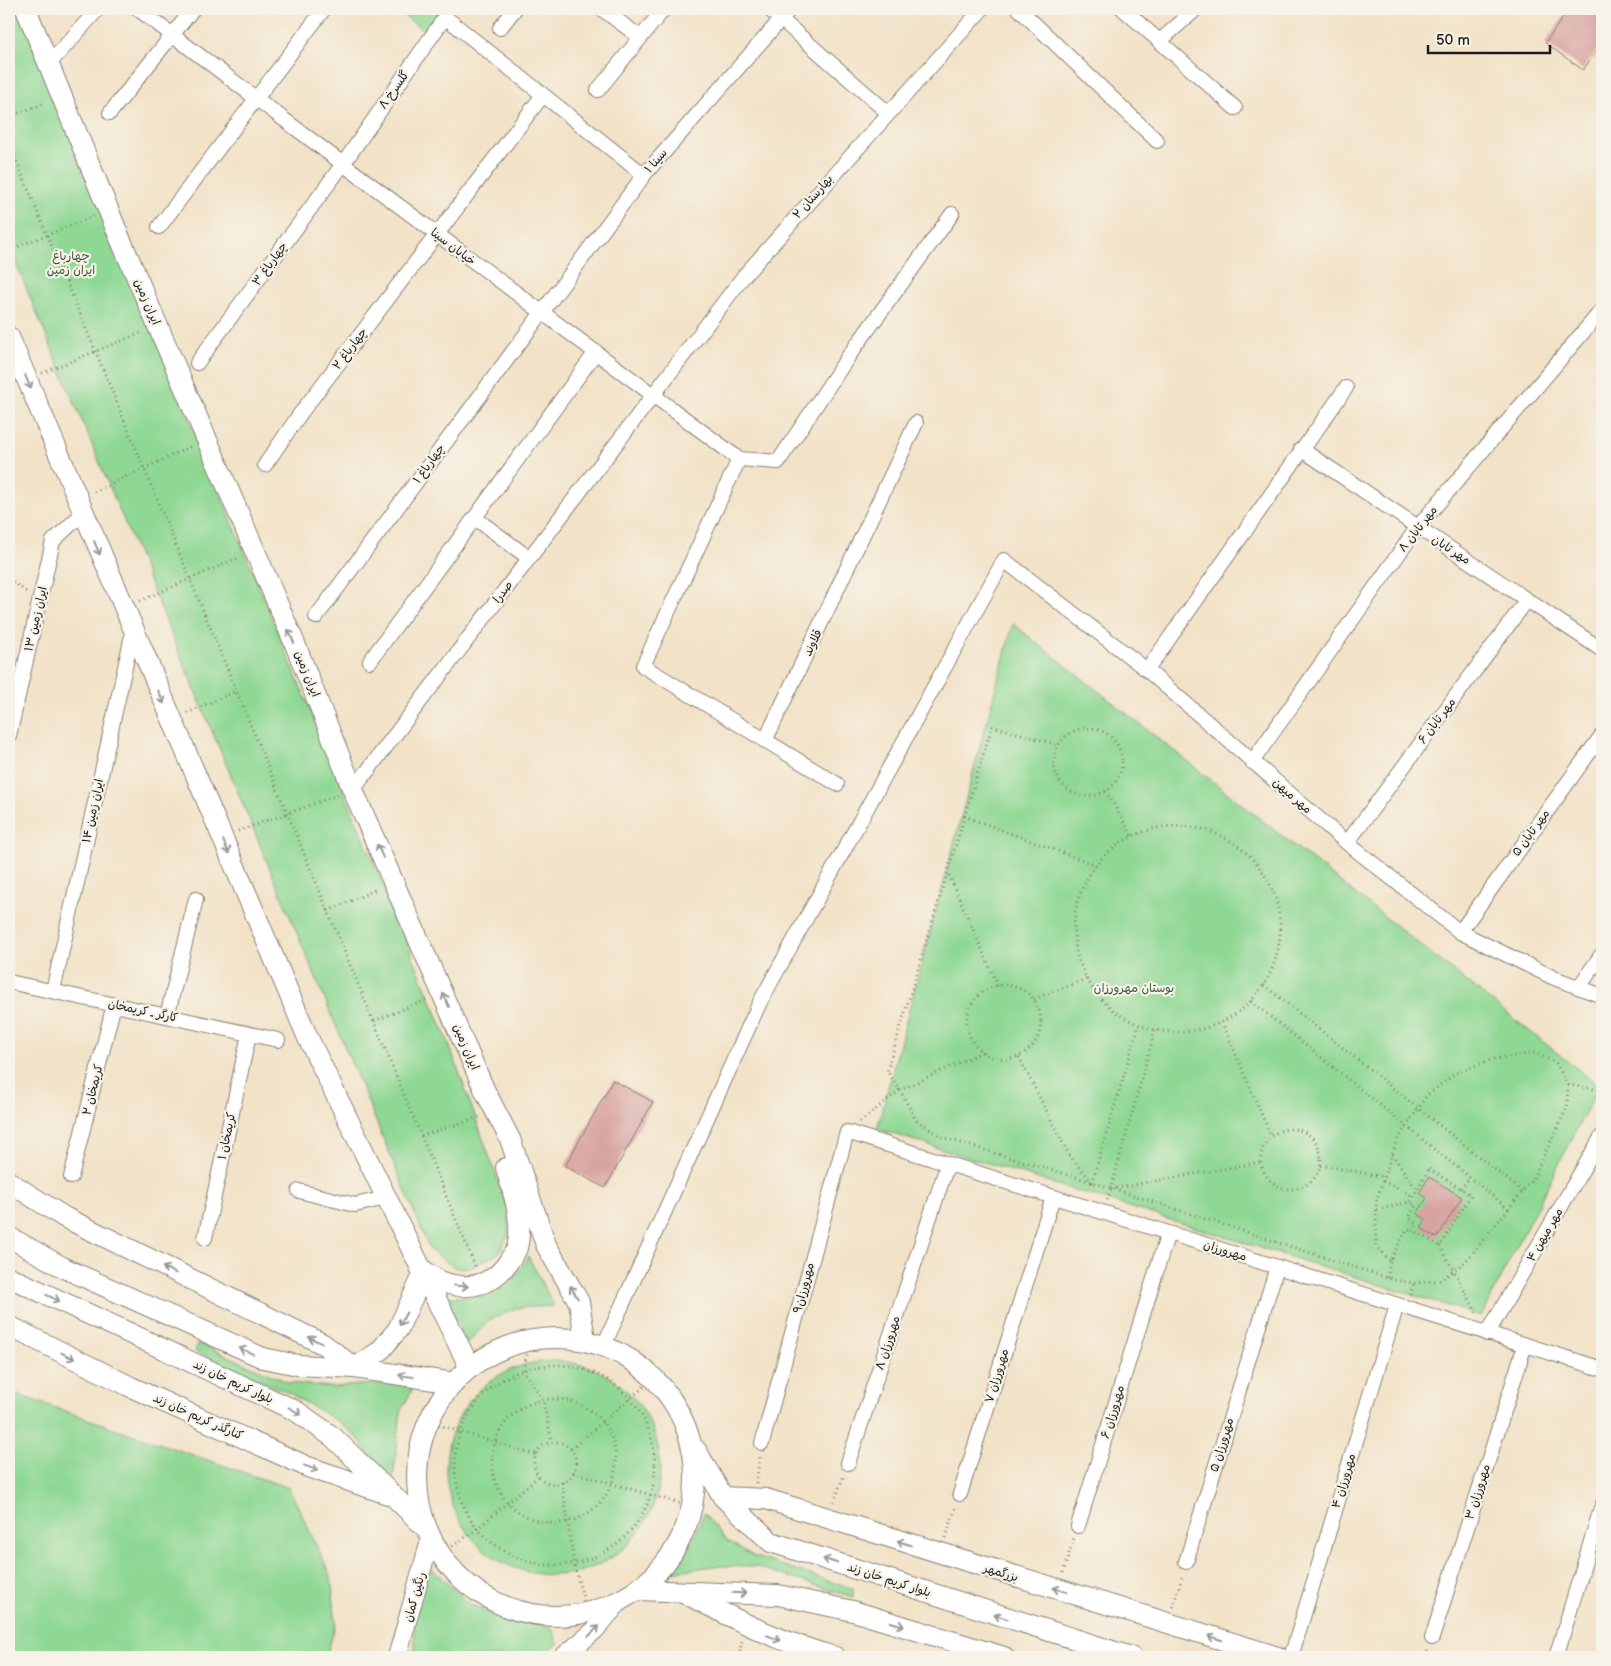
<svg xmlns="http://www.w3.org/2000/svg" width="1611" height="1666" viewBox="0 0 1611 1666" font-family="'Balsamiq Sans','Playpen Sans Arabic',sans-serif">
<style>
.green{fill:#8fd894;stroke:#567a58}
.building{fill:#d7a3a0}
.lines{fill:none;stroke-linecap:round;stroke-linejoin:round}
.minor-casing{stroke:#877f72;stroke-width:16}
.tertiary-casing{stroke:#877f72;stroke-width:20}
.secondary-casing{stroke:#877f72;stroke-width:22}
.path{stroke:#877f72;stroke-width:3;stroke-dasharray:1 4;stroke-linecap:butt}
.minor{stroke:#fff;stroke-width:14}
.tertiary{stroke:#fff;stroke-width:18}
.secondary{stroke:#fff;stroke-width:20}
.oneway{stroke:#999}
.labels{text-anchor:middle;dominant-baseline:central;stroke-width:4.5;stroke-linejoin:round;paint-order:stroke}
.street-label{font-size:12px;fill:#1c1c1c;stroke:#f7f3e8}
.park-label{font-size:12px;fill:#3e5440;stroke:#f7f3e8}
</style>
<rect width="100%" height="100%" fill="#f7f3e8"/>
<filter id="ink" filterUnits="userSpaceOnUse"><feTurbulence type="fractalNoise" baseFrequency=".02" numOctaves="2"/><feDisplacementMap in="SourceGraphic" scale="10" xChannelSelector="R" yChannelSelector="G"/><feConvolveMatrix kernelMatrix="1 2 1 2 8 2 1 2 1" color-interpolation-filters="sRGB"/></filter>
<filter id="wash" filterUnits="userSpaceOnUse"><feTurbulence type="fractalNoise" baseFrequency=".0096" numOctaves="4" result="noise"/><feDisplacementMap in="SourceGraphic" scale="20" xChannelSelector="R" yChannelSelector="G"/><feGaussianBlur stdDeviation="1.12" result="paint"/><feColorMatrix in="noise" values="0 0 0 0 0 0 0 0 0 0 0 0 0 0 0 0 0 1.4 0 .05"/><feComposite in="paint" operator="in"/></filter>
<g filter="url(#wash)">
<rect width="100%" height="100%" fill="#f2e2c7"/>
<g class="green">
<polygon points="9,9 19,9 447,1039 509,1211 508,1235 499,1253 472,1267 455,1268 430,1250 9,247"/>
<polygon points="395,9 441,9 425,31"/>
<polygon points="1013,624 1599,1086 1481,1316 877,1129"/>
<path d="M528,1256L554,1306L516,1308L488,1321L467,1344L445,1297C485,1297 509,1296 528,1256Z"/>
<polygon points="198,1343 290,1383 331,1387 402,1382 412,1390 401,1411 393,1481 382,1476 359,1439 337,1421 289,1393 195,1351"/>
<circle cx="553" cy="1468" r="107"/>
<polygon points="9,1392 289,1488 331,1576 336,1623 326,1657 9,1657"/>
<polygon points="704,1513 726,1540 753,1556 853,1589 853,1597 756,1567 715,1566 671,1572 692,1542"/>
<polygon points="424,1561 469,1604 503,1616 552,1628 558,1644 531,1657 411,1657 415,1647 413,1567"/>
</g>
<g id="blocks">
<g class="building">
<polygon points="1569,9 1602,9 1602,44 1583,70 1545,43"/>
<polygon points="613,1080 653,1102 605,1188 565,1166"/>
<polygon points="1429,1177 1462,1197 1437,1238 1421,1228 1426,1219 1417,1214 1427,1198 1419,1193"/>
</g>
</g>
</g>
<g filter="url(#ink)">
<use href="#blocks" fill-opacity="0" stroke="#877f72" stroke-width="1"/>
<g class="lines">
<g class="minor-casing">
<g id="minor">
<polyline points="138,9 343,164 739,459 778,462 848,357 952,214"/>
<polyline points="602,9 640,37"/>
<polyline points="769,9 887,112"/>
<polyline points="1019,9 1157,141"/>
<polyline points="1123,9 1235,108"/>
<polyline points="500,28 515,9"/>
<polyline points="1160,41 1196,9"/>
<polyline points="49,64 98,9"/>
<polyline points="598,90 664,9"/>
<polyline points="110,113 193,9"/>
<polyline points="159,227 324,9"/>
<polyline points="197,363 343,164 445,17 644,175"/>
<polyline points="1301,449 1602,650"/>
<polyline points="739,459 643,666 837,784"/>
<polyline points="265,465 300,414 543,95"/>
<polyline points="475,518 529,558"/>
<polyline points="316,617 644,175 790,9"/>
<polyline points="370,661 596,352"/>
<polyline points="1147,670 1346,388"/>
<polyline points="9,736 53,541 82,514"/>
<polyline points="765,741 916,423"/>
<polyline points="1252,762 1417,528 1602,310"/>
<polyline points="353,790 743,277 982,9"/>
<polyline points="1347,843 1527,600"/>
<polyline points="1460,932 1602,735"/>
<polyline points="9,982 278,1040"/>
<polyline points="1579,987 1602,954"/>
<polyline points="53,991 133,631"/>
<polyline points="167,1016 196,899"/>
<polyline points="71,1177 114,1004"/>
<polyline points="299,1191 355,1205 386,1198"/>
<polyline points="205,1238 249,1034"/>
<polyline points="1487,1334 1602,1136"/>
<polyline points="604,1345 760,1002 1004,560 1147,670 1347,843 1460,932 1554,978 1602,996"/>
<polyline points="762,1443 847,1132 1602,1369"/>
<polyline points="848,1463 947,1166"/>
<polyline points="960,1494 1053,1197"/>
<polyline points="1078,1526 1168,1233"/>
<polyline points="1186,1562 1277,1267"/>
<polyline points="1432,1638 1525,1345"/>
<polyline points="1291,1657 1397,1305"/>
<polyline points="1556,1657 1602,1505"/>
</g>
</g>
<g class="tertiary-casing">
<g id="tertiary">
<polyline points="397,1657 431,1537"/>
<polyline points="563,1657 595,1630 620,1601"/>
</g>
</g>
<g class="secondary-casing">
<g id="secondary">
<polyline points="26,9 119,236 295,644 353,790 485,1091 510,1139 546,1245 579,1302 585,1339"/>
<polyline points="9,337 308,1038 470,1368"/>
<polyline points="9,1182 64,1217 323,1344 355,1368 380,1351 398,1329 423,1275"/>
<polyline points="9,1237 64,1268 263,1358 298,1365 355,1368 454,1383"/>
<path d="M420,1267C447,1293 488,1294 509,1261C511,1257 516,1252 517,1248C524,1222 513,1192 506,1168"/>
<polyline points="9,1277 296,1411 333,1437 427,1529"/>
<polyline points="9,1326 131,1387 308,1467 388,1494"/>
<circle cx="556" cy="1477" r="139"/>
<polyline points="696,1450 723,1497 771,1542 1131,1657"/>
<polyline points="723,1497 766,1499 1278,1657"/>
<polyline points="637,1590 778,1595 853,1611 1004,1657"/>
<path d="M688,1595C738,1621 780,1642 835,1657"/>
</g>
</g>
<g class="path">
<polyline points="9,117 45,103"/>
<polyline points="9,143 476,1268"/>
<polyline points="9,250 94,216"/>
<polyline points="42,373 143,332"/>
<polyline points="94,492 192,446"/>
<polyline points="9,579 28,593"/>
<polyline points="140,601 240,557"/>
<polyline points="187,713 236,691"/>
<circle cx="1088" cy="762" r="34"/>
<polyline points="1106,791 1132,836"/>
<polyline points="964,816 1096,865"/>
<circle cx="1177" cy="929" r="103"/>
<polyline points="238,831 338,795"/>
<polyline points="949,875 998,986"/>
<polyline points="328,911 377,889"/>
<polyline points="1264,985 1523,1192"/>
<circle cx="1004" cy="1022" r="37"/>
<polyline points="1034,999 1087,979"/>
<polyline points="1251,1001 1510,1210"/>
<polyline points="374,1021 426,1000"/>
<polyline points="1222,1022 1271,1136"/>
<polyline points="1155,1030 1111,1189 1261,1162"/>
<polyline points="982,1052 900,1090 916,1120 944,1138 1092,1182 1394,1280 1414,1283 1441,1280 1466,1261 1532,1180 1567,1108 1568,1085 1556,1063 1535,1053 1493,1059 1456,1073 1427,1095 1398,1139 1386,1171 1376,1202 1376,1246 1390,1261"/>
<polyline points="1019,1057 1069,1155 1092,1182 1139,1025"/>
<polyline points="1568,1085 1602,1090"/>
<polyline points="860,1122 900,1090 887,1071 992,726 1059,745"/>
<circle cx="1291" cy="1159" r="30"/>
<polyline points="421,1136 480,1117"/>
<polyline points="1392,1154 1417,1190"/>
<polyline points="1321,1165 1384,1177"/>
<polygon points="1429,1169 1471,1195 1440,1246 1413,1230 1417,1224 1409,1218 1416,1205 1410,1202"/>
<polyline points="1383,1181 1413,1196"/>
<polyline points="1461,1189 1470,1177"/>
<polyline points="1107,1200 1111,1189"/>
<polyline points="1377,1210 1410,1202"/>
<polyline points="1440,1246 1478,1315"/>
<polyline points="1388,1278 1390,1261 1407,1229 1413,1230"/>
<polyline points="1410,1295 1414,1283"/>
<polyline points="531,1340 523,1370 543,1400 552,1442"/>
<circle cx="555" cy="1465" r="100"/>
<circle cx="554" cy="1461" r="62"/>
<polyline points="429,1422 536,1455"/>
<circle cx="555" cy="1463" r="21"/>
<polyline points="571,1449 654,1378"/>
<polyline points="573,1472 692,1507"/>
<polyline points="562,1482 574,1564 587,1613"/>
<polyline points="756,1483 760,1457"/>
<polyline points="834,1502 844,1475"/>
<polyline points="946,1538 956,1506"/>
<polyline points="444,1552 477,1529 539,1476"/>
<polyline points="1063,1573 1074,1538"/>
<polyline points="1173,1607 1183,1574"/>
<polyline points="739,1657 742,1640"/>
<polyline points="1426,1657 1428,1650"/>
</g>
<use href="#minor" class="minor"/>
<use href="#tertiary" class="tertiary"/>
<use href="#secondary" class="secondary"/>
</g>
<defs><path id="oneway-shaft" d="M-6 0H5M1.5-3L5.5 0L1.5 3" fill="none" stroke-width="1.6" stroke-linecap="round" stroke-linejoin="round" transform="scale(1.25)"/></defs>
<g class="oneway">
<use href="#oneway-shaft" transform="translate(28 382) rotate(67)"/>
<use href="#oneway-shaft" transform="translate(97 548) rotate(67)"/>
<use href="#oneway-shaft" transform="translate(291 636) rotate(-114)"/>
<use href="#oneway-shaft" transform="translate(161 697) rotate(67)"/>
<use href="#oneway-shaft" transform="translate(226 847) rotate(67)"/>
<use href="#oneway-shaft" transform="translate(380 851) rotate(-114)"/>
<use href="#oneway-shaft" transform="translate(446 1000) rotate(-114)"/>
<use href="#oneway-shaft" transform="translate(169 1270) rotate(-154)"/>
<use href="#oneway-shaft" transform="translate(461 1286) rotate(4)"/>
<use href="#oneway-shaft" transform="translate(574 1292) rotate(-121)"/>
<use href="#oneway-shaft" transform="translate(53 1298) rotate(25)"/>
<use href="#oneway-shaft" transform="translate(403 1319) rotate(117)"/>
<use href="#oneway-shaft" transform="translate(315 1340) rotate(-154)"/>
<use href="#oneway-shaft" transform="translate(246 1351) rotate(-157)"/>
<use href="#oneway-shaft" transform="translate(68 1356) rotate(26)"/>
<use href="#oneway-shaft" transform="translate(406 1376) rotate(-172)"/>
<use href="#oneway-shaft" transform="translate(295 1411) rotate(30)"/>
<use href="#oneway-shaft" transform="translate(311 1468) rotate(20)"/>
<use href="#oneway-shaft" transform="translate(904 1543) rotate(-163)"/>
<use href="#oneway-shaft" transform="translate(830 1561) rotate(-162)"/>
<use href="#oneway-shaft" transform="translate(1060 1590) rotate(-163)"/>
<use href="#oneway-shaft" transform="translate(739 1593) rotate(2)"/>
<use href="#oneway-shaft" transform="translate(1001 1617) rotate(-162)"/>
<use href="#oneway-shaft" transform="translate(897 1624) rotate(17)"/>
<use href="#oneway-shaft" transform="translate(594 1631) rotate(-44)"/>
<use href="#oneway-shaft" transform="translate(774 1638) rotate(21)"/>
<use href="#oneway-shaft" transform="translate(1215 1638) rotate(-163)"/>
</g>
</g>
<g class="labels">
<g class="street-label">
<text transform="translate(394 90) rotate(-55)">گلسرخ ۸</text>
<text transform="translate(656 161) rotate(-49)">سینا ۱</text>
<text transform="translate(813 197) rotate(-49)">بهارستان ۲</text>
<text transform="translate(453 247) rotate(37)">خیابان سینا</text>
<text transform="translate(270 264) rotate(-54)">چهارباغ ۳</text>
<text transform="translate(147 302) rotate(67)">ایران زمین</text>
<text transform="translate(350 349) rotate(-53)">چهارباغ ۲</text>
<text transform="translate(429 464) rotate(-54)">چهارباغ ۱</text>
<text transform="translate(1418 529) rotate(-52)">مهر تابان ۸</text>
<text transform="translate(1451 550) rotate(33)">مهر تابان</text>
<text transform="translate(503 592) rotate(-53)">صدرا</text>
<text transform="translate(36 619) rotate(-77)">ایران زمین ۱۳</text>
<text transform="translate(813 643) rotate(-64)">قلاوند</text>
<text transform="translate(307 674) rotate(68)">ایران زمین</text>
<text transform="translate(1437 721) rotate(-53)">مهر تابان ۶</text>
<text transform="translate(1292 796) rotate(41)">مهر میهن</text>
<text transform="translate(93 811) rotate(-78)">ایران زمین ۱۴</text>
<text transform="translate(1531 833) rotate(-54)">مهر تابان ۵</text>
<text transform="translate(143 1011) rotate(12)">کارگر ـ کریمخان</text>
<text transform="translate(466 1047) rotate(67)">ایران زمین</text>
<text transform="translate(93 1090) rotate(-76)">کریمخان ۲</text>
<text transform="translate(227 1136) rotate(-78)">کریمخان ۱</text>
<text transform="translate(1545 1235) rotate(-60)">مهر میهن ۴</text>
<text transform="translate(1225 1251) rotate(17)">مهرورزان</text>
<text transform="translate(804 1288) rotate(-75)">مهرورزان۹</text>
<text transform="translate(888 1343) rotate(-72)">مهرورزان ۸</text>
<text transform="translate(997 1376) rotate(-73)">مهرورزان ۷</text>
<text transform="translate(233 1382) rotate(25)">بلوار کریم خان زند</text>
<text transform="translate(1113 1412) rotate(-73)">مهرورزان ۶</text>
<text transform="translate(198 1417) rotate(24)">کنارگذر کریم خان زند</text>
<text transform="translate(1222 1445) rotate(-73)">مهرورزان ۵</text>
<text transform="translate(1344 1481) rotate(-73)">مهرورزان ۴</text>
<text transform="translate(1478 1492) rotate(-72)">مهرورزان ۳</text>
<text transform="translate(1001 1573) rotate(17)">بزرگمهر</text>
<text transform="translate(889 1580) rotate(18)">بلوار کریم خان زند</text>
<text transform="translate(415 1597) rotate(-74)">رنگین کمان</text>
</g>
<g class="park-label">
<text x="71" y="256">چهارباغ<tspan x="71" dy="14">ایران زمین</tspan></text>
<text x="1134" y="988">بوستان مهرورزان</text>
</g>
</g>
<rect width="1611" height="1666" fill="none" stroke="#f7f3e8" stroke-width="30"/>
<path d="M1428 45v8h122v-8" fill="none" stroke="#1c1c1c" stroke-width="2.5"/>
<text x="1436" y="45" font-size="15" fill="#1c1c1c" stroke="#f7f3e8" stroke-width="4" paint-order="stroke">50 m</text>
</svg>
